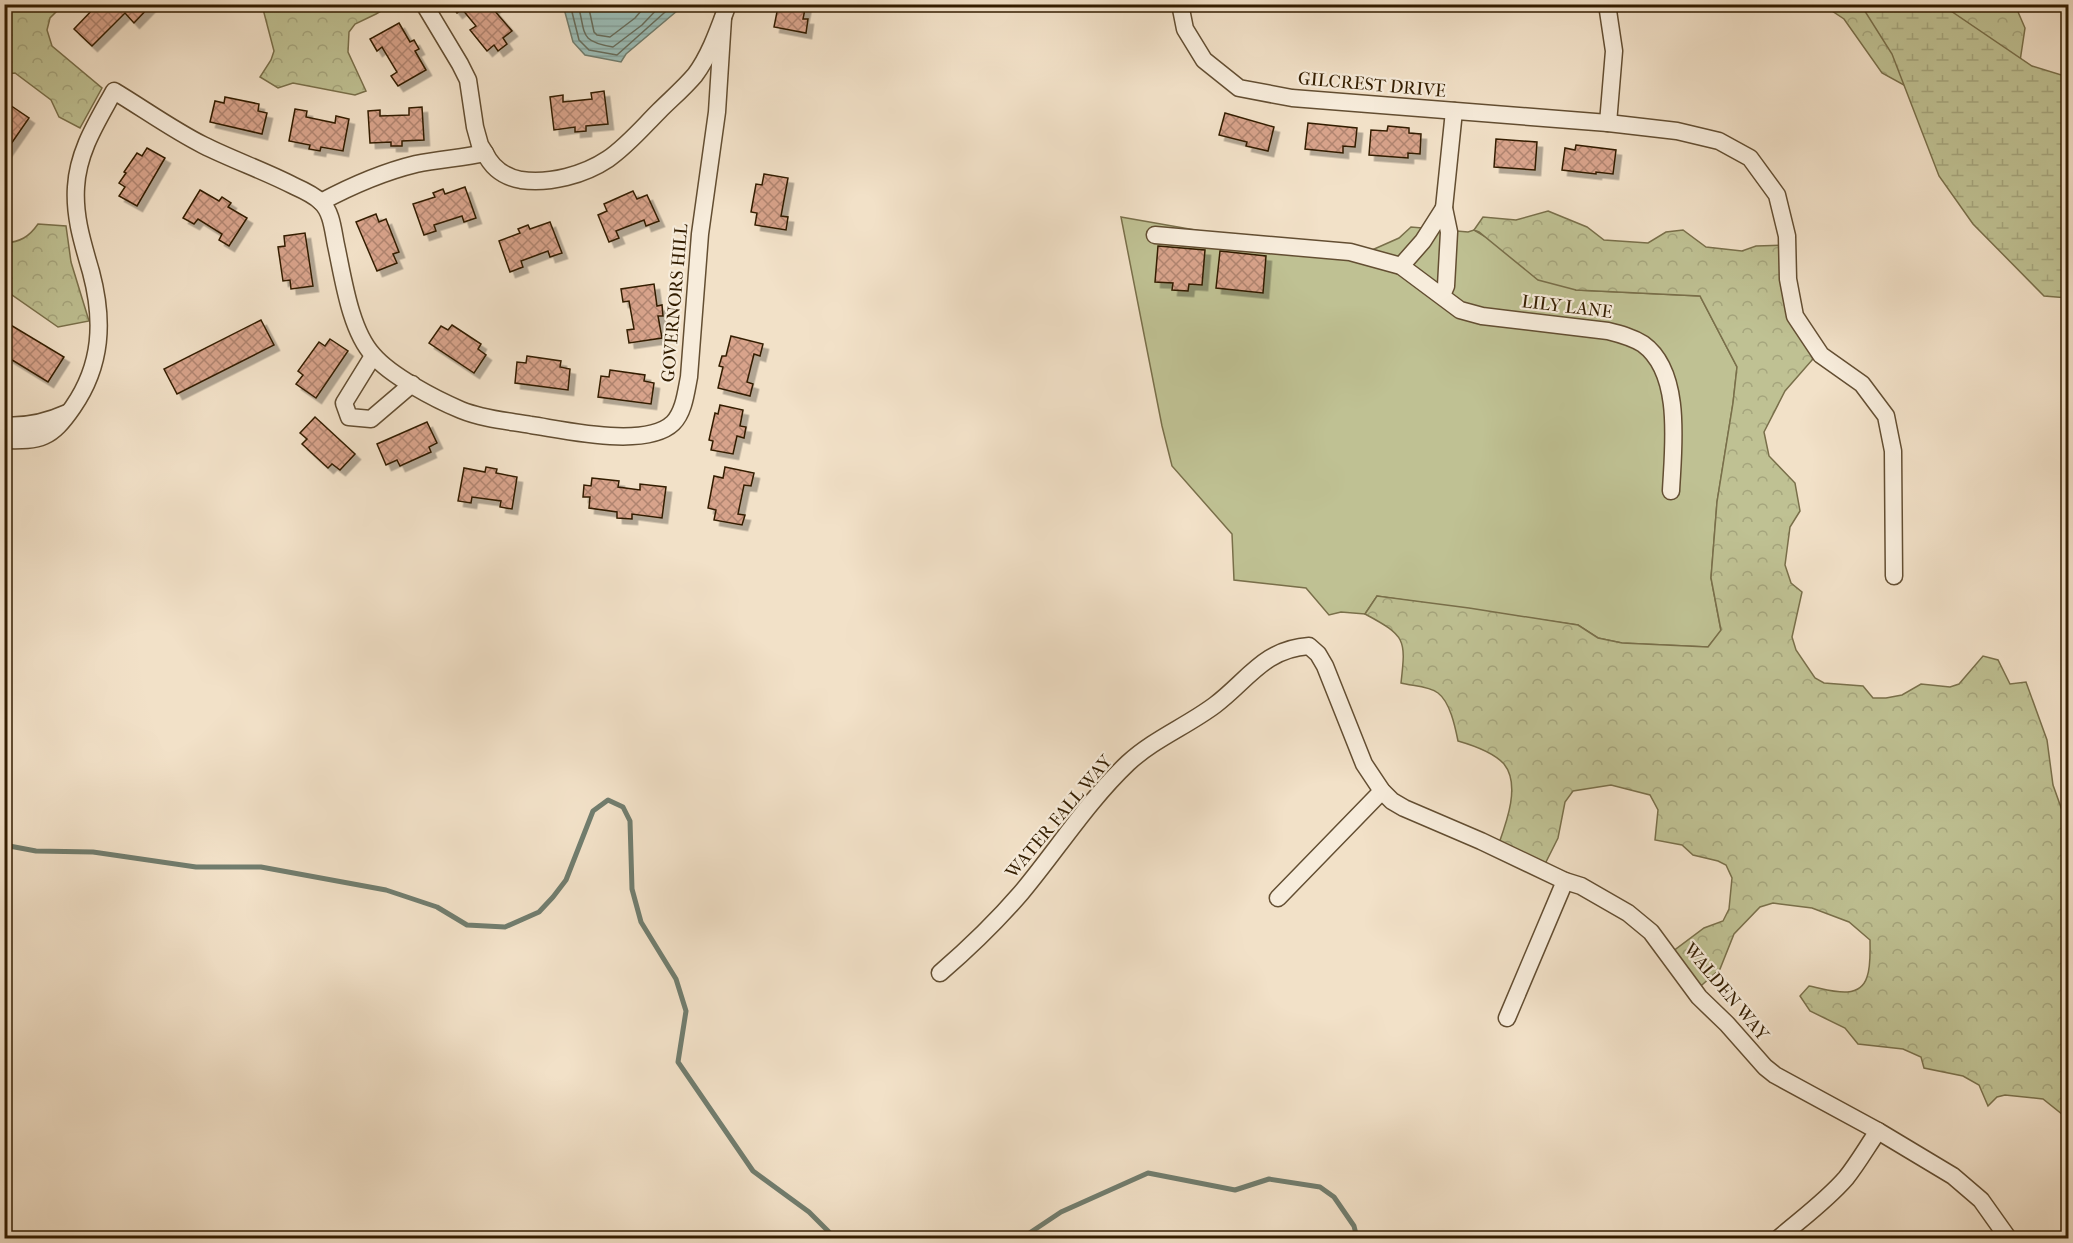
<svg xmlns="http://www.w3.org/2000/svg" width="2073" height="1243" viewBox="0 0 2073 1243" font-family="'IM FELL French Canon',serif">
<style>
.green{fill:#bfc193;stroke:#796f4a;stroke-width:1.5}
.forest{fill:url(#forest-crowns);stroke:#796f4a;stroke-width:1.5}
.wetland{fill:url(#wetland-marsh);stroke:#796f4a;stroke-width:1.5}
.water{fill:url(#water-rules);stroke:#717d6e;stroke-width:1.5}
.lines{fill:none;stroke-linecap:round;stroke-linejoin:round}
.shore{stroke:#676d5c;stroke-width:1.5}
.stream{stroke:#717d6e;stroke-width:5}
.building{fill:url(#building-cross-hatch);stroke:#331d00;stroke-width:1.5;filter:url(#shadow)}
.minor-casing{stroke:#634e32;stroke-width:19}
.minor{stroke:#f7ecdb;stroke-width:16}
.labels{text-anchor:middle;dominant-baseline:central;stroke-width:4.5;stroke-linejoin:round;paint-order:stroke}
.street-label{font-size:18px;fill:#331d00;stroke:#f7ecdb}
</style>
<defs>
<pattern id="forest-crowns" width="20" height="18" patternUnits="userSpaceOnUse" patternTransform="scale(1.5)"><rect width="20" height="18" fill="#bfc193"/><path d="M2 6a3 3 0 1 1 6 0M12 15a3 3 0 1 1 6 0" fill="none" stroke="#a5a57d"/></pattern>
<pattern id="wetland-marsh" width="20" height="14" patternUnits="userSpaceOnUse" patternTransform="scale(1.5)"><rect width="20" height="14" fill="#bfc193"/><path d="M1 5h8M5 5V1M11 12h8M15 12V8" fill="none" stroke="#a5a57d"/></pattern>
<pattern id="water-rules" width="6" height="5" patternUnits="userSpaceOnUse" patternTransform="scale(1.5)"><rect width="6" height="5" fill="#9bbdb7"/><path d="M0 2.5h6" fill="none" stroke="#86a29c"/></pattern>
<pattern id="building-cross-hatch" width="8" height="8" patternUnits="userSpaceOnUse" patternTransform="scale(1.5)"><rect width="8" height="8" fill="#d8a38b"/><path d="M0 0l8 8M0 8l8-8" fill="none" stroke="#b0846f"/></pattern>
<filter id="shadow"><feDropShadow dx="5.5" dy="5.5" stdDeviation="0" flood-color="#0004"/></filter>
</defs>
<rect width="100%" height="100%" fill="#f2e1c8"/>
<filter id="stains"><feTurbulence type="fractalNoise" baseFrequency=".00333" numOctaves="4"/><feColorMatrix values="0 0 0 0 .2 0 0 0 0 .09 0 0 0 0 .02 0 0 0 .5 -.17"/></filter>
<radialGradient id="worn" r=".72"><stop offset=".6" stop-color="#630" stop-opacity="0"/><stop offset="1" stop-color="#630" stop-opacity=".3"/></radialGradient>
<polygon class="green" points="1121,217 1314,251 1363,254 1399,238 1411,227 1468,232 1474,230 1576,290 1700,296 1737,367 1733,403 1717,502 1711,578 1721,631 1708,647 1622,643 1598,638 1578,625 1377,596 1365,614 1341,612 1329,615 1306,588 1234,580 1232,534 1172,466 1162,426"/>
<g class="forest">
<polygon points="4,5 63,5 50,18 47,30 52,46 102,88 80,128 59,117 51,100 15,73 5,74"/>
<polygon points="253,5 391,5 376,14 355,24 349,32 348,52 366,91 355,95 293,83 278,88 260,77 271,60 274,51 263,9"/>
<polygon points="1823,5 2015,5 2025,28 2017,81 1931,100 1882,73 1844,19"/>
<path d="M1548,211L1587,227L1604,240L1648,243L1666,232L1683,230L1706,247L1742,251L1756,246L1786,245L1795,298L1820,351L1785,391L1764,432L1769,456L1795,483L1800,511L1790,527L1785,565L1791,583L1802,592L1792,637L1796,650L1815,678L1824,683L1863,686L1873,698H1886L1902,695L1921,684L1950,687L1959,684L1983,656L1998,660L2010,684L2026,682L2047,740L2053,785L2068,827V1125L2063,1115L2043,1099L2005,1095L1997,1097L1988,1106L1979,1085L1963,1076L1924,1068L1921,1057L1903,1049L1858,1044L1845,1028L1810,1011L1800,996L1809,986C1827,989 1859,1002 1867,977C1871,966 1870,951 1870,940L1849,922L1812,908L1773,903L1760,907L1734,934L1720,969L1694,992L1668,955L1704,928L1723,921L1729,909L1732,878L1726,865L1718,861L1693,855L1682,845L1655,840L1658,810L1650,795L1611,785L1573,791L1565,802L1558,838L1542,870L1498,846C1506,824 1521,785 1504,764C1494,753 1472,745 1458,741C1455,726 1450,702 1438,693C1429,686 1412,686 1401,683C1406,639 1406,636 1365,614L1377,596L1469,608L1578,625L1598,638L1622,643L1708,647L1721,630L1711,578L1717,502L1733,403L1737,367L1700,296L1576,290L1538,280L1479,232L1474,230L1483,217L1516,220Z"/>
<path d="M38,224L66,226L71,262L89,321L58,327L5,290V243C20,242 29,237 38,224Z"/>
</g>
<polygon class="wetland" points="1861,5 1942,5 2032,66 2068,77 2068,298 2044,296 1973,224 1939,176 1892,54"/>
<polygon class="water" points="563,5 684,5 626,54 621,62 585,55 573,42"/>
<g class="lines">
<g class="shore">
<polyline points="570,4 579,40 589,50 617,55 674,4"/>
<path d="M578,4C586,35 579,41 613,47L642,25L662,4"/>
<polyline points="588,4 594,32 597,35 610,37 635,18 647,4"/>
</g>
<g class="stream">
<polyline points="4,845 36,851 93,852 196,867 261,867 386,890 437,907 467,925 505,927 539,912 553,897 566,880 593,811 608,800 623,807 630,821 632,889 641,922 676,979 686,1011 678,1062 753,1171 809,1212 835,1238"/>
<polyline points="1022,1238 1061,1212 1148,1173 1235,1190 1269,1179 1320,1187 1334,1197 1354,1226 1357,1238"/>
</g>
</g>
<g class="building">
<polygon points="98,4 152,4 134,23 125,13 92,46 74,29"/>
<polygon points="450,4 497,4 493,9 512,31 503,38 507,44 498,51 494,45 487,51 470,30 476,26 462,9 457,13"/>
<polygon points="772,4 806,4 803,19 808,19 806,33 774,27 778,7"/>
<polygon points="399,23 410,42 414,40 419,49 415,51 426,70 398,86 391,76 397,72 382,47 377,51 370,39"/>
<polygon points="604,91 608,124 586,126 586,131 575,132 575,127 554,130 550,97 563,95 563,102 592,99 591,93"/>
<polygon points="225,97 259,104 258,111 267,113 262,134 210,122 215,101 224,103"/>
<polygon points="4,101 29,118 4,154"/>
<polygon points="422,107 424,140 402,141 402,146 391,146 391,142 370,143 368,111 380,110 380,116 409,115 409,108"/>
<polygon points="295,109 307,111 306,117 335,123 336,116 349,119 343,151 321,147 320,151 309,149 310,145 289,141"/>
<polygon points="1225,113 1274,127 1268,151 1246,146 1247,142 1219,135"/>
<polygon points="1308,123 1357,128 1355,147 1343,146 1343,153 1305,149"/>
<polygon points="1388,126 1409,128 1409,133 1421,134 1420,154 1408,153 1408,158 1369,155 1371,130 1387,131"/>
<polygon points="1496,139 1537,142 1535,170 1494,167"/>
<polygon points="1576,145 1616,150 1613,174 1596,172 1596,174 1562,170 1565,148 1575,150"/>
<polygon points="147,148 165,158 137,206 119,196 125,187 119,183 126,173 124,172 137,153 142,156"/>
<polygon points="764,174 788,178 781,216 788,217 786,230 755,225 757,213 751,212 756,184 762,185"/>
<polygon points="465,187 476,218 464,222 462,216 434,225 436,231 424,235 413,204 435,197 433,193 443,189 445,194"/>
<polygon points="200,190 219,201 222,197 231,203 228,207 247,218 229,246 219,240 222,234 198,219 194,224 183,218"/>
<polygon points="633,191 637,199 647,195 659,221 646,226 644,220 616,231 619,238 609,242 598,215 607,211 604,204"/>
<polygon points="376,214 379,222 386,219 399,252 393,254 397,263 377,271 356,222"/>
<polygon points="550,222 562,253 550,257 548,251 521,261 523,267 510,272 499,241 520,233 518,229 528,225 530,229"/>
<polygon points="305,233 313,286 291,289 290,280 283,281 278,247 285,246 284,236"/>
<polygon points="1158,246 1205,250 1202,285 1189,284 1188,291 1172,290 1173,283 1155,282"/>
<polygon points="1220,251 1266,256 1263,293 1216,288"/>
<polygon points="654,284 657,306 662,305 663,316 658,316 662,338 629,343 627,330 634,329 629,301 623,302 621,289"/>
<polygon points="261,320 274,345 177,394 164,369"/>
<polygon points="4,321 64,357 48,382 4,355"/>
<polygon points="452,325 481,344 478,349 486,355 474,373 429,343 441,326 448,330"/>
<polygon points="731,336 763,344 760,356 754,354 747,382 753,384 750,396 718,388 723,367 719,366 722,356 726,356"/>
<polygon points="330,339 348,351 316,398 296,384 303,375 298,371 319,342 325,346"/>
<polygon points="527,356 561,361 560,367 570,369 568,390 515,383 517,362 526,363"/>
<polygon points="610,370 645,375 644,381 654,383 651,404 598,397 601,376 609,377"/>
<polygon points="720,405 743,410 740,426 746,427 744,438 737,436 733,454 711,450 713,441 709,440 715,413 718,414"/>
<polygon points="315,417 355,454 340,470 332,464 328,468 302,444 307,439 300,433"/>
<polygon points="427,422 437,443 429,447 431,452 400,466 397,460 386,465 377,444"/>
<polygon points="486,467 497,469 496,473 517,477 512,509 500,507 501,501 472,497 471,503 458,501 464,468 485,472"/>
<polygon points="725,467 754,473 751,486 744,485 738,514 745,515 742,525 714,520 716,510 708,508 714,476 723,478"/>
<polygon points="592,478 619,481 618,487 640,490 640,484 666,487 662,518 632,514 632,519 617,518 617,512 589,508 590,497 583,497 584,485 591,486"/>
</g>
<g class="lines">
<g class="minor-casing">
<g id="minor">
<polyline points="424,4 460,64 468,80 475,127 480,145 485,153"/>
<polyline points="1180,4 1185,29 1204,60 1239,88 1292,98 1608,123 1677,131 1719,141 1750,158 1777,195 1787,236 1788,279 1795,316 1821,355 1862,384 1886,416 1893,451 1894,576"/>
<polyline points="1607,4 1614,51 1608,123"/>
<path d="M321,202C351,186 383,172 416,164C439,159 463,158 485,153C492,168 505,177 521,180C550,184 584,175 608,159C627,146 643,127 659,111C671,99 684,88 695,75C710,55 719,28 728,4"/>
<path d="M1155,235L1350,252L1401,266L1460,310L1482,316L1608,331C1620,334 1632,337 1643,344C1683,373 1673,448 1671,491"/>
<polyline points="1401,266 1423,241 1444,208"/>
<polyline points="1442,295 1446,286 1449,232 1444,208 1454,111"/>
<polyline points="373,356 344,403 349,417 371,419 412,384"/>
<path d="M4,425C27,427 47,422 67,413"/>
<path d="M4,440C41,441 51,439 73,407C102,365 104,321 91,272C83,244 74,217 76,187C78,151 97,122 114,91C144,109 173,130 203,145C233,160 265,171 294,186C303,190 314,195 321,202C332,212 333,231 336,245C343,277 350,330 373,355C391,376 435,399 461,410C483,419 508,421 531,425C565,430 646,449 673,423C684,412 686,392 689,377L700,234L717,112L723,18"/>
<polyline points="1278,898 1382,791"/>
<path d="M940,973C969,948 996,922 1021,893C1057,850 1087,802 1128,763C1154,739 1187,726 1215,705C1248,680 1264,649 1309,646L1318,654L1325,666L1364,764L1382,791L1392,801L1404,808L1481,841L1565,881L1581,886L1628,913L1651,932L1699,997L1727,1024L1765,1067L1775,1075L1878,1131L1953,1176L1981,1200L2008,1238"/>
<polyline points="1507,1018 1565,881"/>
<path d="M1779,1238C1801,1219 1826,1201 1846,1178C1858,1163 1867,1147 1878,1131"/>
</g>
</g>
<use href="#minor" class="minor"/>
</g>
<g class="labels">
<g class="street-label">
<text transform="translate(1372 85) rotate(5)">GILCREST DRIVE</text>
<text transform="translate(675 303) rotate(-85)">GOVERNORS HILL</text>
<text transform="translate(1567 307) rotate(7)">LILY LANE</text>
<text transform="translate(1059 817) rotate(-50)">WATER FALL WAY</text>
<text transform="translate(1726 992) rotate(50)">WALDEN WAY</text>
</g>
</g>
<rect width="2073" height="1243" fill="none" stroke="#f2e1c8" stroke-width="24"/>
<rect x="6" y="6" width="2061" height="1231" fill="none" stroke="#331d00" stroke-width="3"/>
<rect x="12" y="12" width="2049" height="1219" fill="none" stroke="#331d00" stroke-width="1.5"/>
<rect width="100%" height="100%" filter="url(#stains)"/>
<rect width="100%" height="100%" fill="url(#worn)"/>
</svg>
